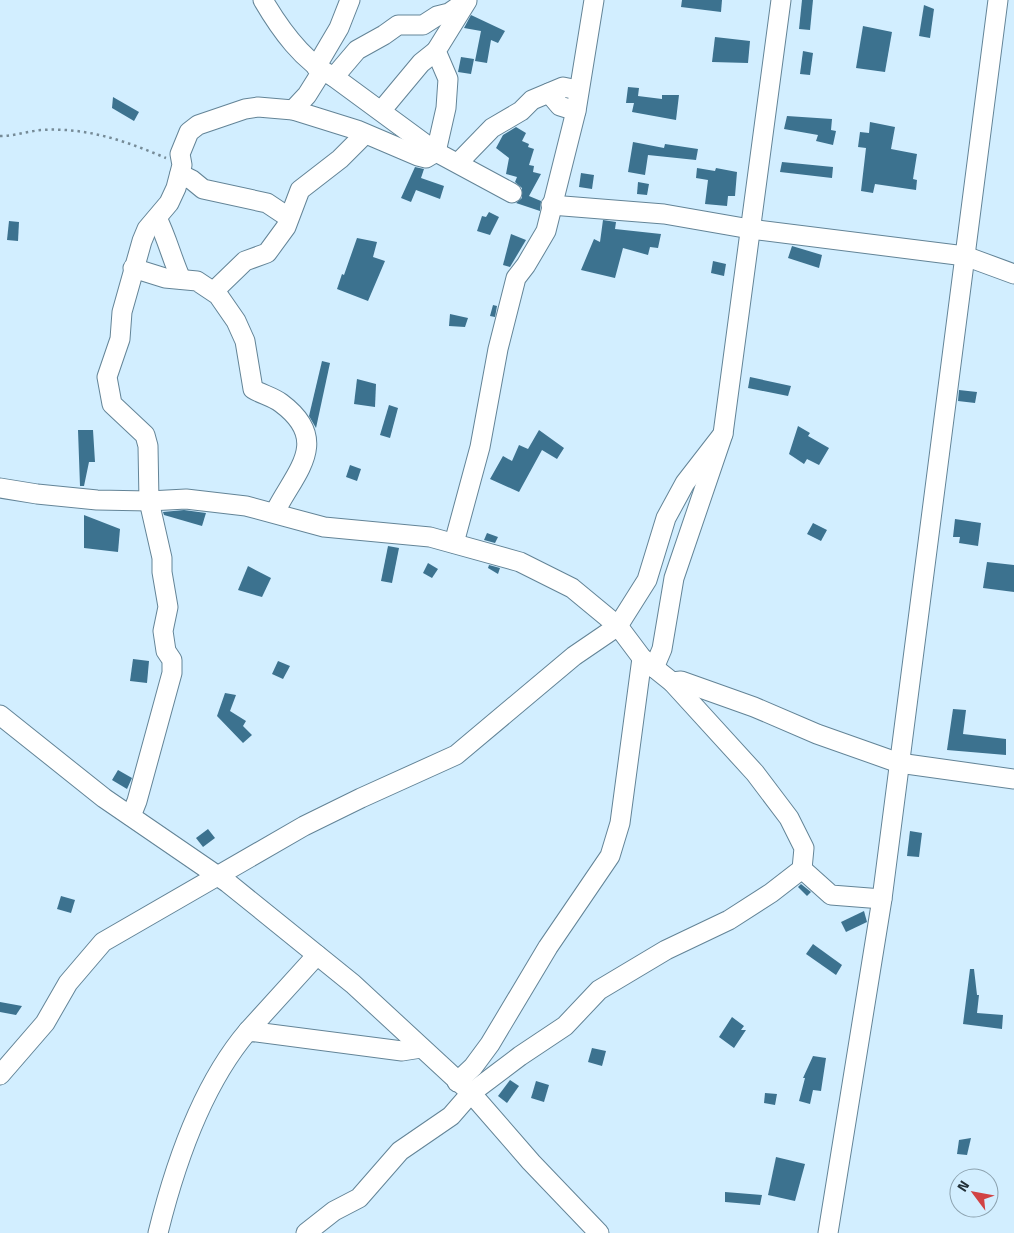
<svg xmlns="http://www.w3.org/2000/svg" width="1014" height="1233" viewBox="0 0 1014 1233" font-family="'Titillium Web',sans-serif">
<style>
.building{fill:#3c728f}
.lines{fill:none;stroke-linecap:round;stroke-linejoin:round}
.minor-casing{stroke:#638497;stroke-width:21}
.path{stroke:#768b97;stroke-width:2.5;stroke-dasharray:2.5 4;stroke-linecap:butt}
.minor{stroke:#fff;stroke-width:19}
</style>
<rect width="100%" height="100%" fill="#d2eeff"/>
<g class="building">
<polygon points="682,0 722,0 721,12 681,7"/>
<polygon points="802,0 813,0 810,30 799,29"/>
<polygon points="924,5 934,9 930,38 919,36"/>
<polygon points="471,15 505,31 498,43 491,40 487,63 475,61 481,31 464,28"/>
<polygon points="863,26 892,32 885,72 856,68"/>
<polygon points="715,37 750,41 748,63 712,62"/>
<polygon points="803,51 813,53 810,75 800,74"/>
<polygon points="461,57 474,59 471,74 458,72"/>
<polygon points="628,87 639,88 638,96 662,99 662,95 679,95 676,120 632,112 634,103 626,103"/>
<polygon points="113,97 139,112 134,121 112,108"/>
<polygon points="787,116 832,119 831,130 836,131 833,145 816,141 818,135 784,129"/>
<polygon points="870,122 895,127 891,149 917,154 913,179 917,180 916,190 875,184 873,193 861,191 866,148 858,147 860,132 869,133"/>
<polygon points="516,127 526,133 522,141 529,144 528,147 534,149 529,165 534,166 533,172 541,174 529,196 541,201 540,211 516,203 522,198 522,188 515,182 517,177 506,174 509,158 496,148 503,135"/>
<polygon points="633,142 664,148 665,144 698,149 696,160 648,155 645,175 628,172"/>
<polygon points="782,162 833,167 832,178 780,172"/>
<polygon points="415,167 424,169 421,178 444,186 440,199 416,190 411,202 401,198"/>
<polygon points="697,168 715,171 716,168 737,172 735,196 728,196 727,206 705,204 708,180 696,178"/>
<polygon points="581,173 594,175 592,189 579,187"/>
<polygon points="638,182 649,184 647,195 637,194"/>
<polygon points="489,212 499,217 490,235 477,231 482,216 486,217"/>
<polygon points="603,220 616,222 615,229 661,234 658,248 650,247 648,255 623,248 615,278 581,270 594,239 600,242"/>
<polygon points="9,221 19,222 18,241 7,240"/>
<polygon points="511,234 526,240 510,267 503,265"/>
<polygon points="357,238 377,242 373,257 385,261 368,301 337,289 342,274 344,275"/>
<polygon points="792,246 822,255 819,268 788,258"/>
<polygon points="713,261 726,264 724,276 711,273"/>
<polygon points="493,305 497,306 495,317 490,316"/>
<polygon points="450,314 468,318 465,327 449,326"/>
<polygon points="322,361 330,363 316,428 309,416"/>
<polygon points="750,377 791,386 788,396 748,388"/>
<polygon points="357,379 376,384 375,407 354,404"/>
<polygon points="959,390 977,392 975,403 958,401"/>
<polygon points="389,405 398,408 390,438 380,435"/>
<polygon points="798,426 810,433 808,436 829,448 819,465 807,459 804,464 789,454"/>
<polygon points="78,430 93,430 95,462 89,462 84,486 80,486"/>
<polygon points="539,430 564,448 557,459 542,450 519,492 490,479 503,456 512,461 519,445 528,449"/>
<polygon points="350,465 361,469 357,481 346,477"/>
<polygon points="184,510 206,513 202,526 164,515 163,512"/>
<polygon points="84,515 120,529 118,552 84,548"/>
<polygon points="955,519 981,523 978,546 959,543 960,537 953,537"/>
<polygon points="813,523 827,530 821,541 807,534"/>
<polygon points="487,533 498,537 495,543 484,540"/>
<polygon points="388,546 399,548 392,583 381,581"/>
<polygon points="987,562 1014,565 1014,592 983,588"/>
<polygon points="428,563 438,569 432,578 423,573"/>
<polygon points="489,565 500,568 498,574 488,568"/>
<polygon points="248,566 271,578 262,597 238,590"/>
<polygon points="133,659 149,661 147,683 130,681"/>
<polygon points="278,661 290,666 283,679 272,674"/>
<polygon points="225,693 236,695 230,711 246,721 243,726 252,735 243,743 217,716"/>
<polygon points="953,709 966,710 963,734 1006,739 1006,755 947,750"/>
<polygon points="118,770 132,778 127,789 112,780"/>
<polygon points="208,829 215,838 203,847 196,838"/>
<polygon points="910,831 922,833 919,857 907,856"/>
<polygon points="801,884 811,892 807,896 798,887"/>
<polygon points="61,896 75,900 71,913 57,909"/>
<polygon points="864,911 867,922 846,932 841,922"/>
<polygon points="813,944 842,965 836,975 806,954"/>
<polygon points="970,969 974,969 977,995 979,995 977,1013 1003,1015 1002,1029 963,1024"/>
<polygon points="0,1002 22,1006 16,1015 0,1012"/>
<polygon points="732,1017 744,1026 741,1030 746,1030 734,1048 719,1037"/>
<polygon points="592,1048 606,1051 602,1066 588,1062"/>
<polygon points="813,1056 826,1058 821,1091 813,1090 810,1104 799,1101 805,1078 803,1078"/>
<polygon points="510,1080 519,1086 507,1103 498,1096"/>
<polygon points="536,1081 549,1085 544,1102 531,1098"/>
<polygon points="765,1093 777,1094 775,1105 764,1103"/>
<polygon points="971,1138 967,1155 957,1154 959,1140"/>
<polygon points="776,1157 805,1164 795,1201 768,1195"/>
<polygon points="725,1192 762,1195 760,1205 725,1202"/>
</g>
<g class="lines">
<g class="minor-casing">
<g id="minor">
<path d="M263,0C280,29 303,62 334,77L436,152L512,193"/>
<polyline points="316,67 339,28 350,0"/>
<polyline points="334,77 357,50 384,35 398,25 423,25 437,16 449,13 465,2"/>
<polyline points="549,93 560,106 576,111"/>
<polyline points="293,110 307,95 322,71"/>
<polyline points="381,111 421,63 436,51"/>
<polyline points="458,163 492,128 521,111 532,100 563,87 578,90"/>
<polyline points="180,174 192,180 203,189 267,203 288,217"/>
<polyline points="551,205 664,214 750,229 965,256 1014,274"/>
<path d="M157,218C167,238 172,259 181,279"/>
<path d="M133,268L165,278L197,281L218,295L236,321L245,341L253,389C261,394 273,397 281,403C332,441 295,472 275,512"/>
<polyline points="214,291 245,261 267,253 286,227 300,190 340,159 365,134"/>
<polyline points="0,488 37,494 97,500 149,501 186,499 246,506 324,527 430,537 520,562 572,588 618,626 642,658 672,682 755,773 789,818 804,848 802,869 771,893 729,920 666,950 599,990 565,1026 520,1056 471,1093 451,1116 400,1151 359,1198 334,1211 306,1233"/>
<polyline points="454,543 480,447 498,349 516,278 526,265 546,231 576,111 594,0"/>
<polyline points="654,668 662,649 674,578 723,434 781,0"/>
<polyline points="672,682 681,681 754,707 817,734 899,763 1014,779"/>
<polyline points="0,715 104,798 228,883 353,984 471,1093 531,1162 599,1233"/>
<polyline points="131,816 137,801 172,673 172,660 166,651 163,631 168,607 162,572 162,558 149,501 148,446 145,435 112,404 107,377 120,339 122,312 142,241 147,229 169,203 176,188 182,165 180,154 189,132 198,125 245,109 258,107 293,110 357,130 418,156 426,158 436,152 446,108 448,79 436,51 467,1"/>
<polyline points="802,869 831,895 882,899"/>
<polyline points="248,1031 317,955"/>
<polyline points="0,1075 45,1023 68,983 103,942 304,826 361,798 456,755 574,656 618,626 647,580 666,518 685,483 723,434"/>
<polyline points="457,1082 473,1067 490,1044 548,947 610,856 620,823 642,658"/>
<path d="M158,1233C175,1164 202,1085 248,1031L402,1051L421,1048"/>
<polyline points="828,1233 882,899 998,0"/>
</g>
</g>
<path class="path" d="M0,136C15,136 28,131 42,130C86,127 126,141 166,158"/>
<use href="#minor" class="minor"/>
</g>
<g transform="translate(974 1193) rotate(302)"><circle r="24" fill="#d2eeff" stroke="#8ca2af"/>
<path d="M0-4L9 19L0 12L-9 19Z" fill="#d14244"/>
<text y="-8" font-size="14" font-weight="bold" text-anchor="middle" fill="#223038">N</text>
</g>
</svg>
